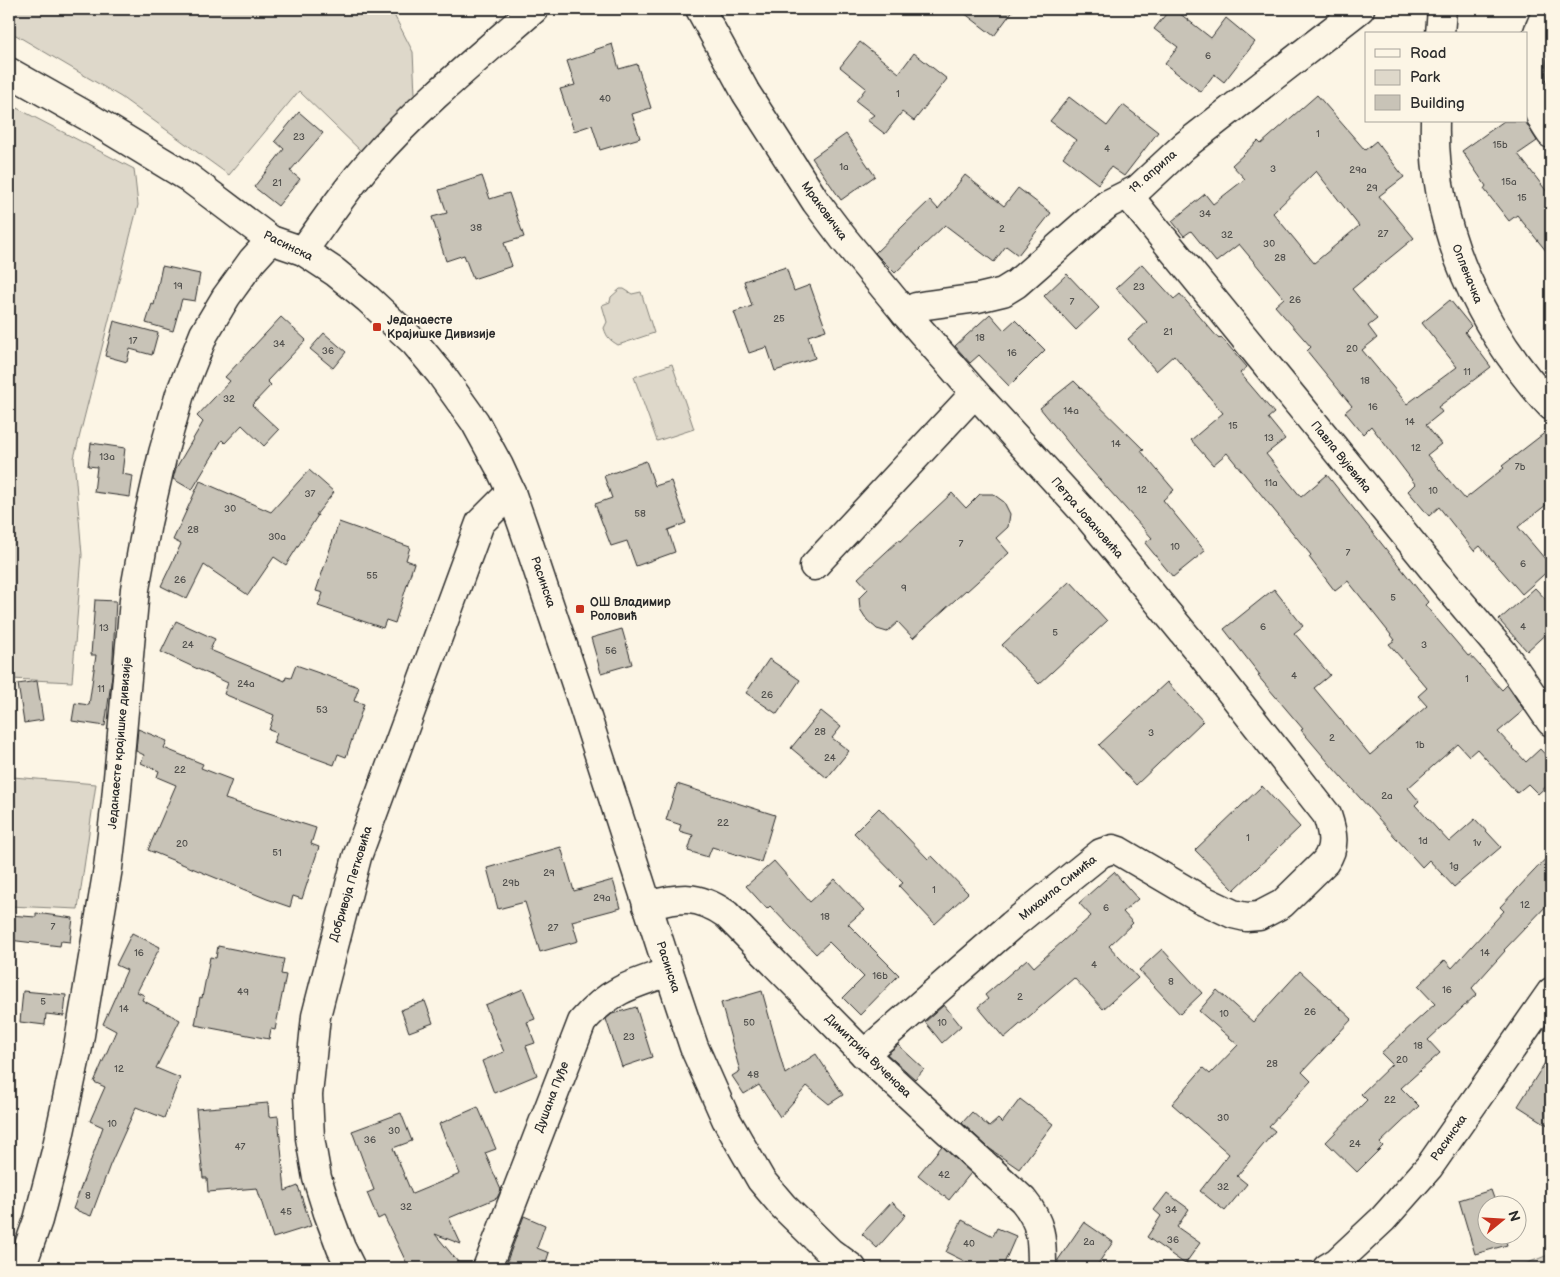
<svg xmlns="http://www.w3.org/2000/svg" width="1560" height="1277" viewBox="0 0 1560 1277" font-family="'Balsamiq Sans',sans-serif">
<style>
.green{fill:#ded8ca;stroke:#84827a}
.building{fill:#c8c3b7;stroke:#2b2b2b;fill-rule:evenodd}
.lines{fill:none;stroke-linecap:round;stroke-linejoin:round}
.minor-casing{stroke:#2b2b2b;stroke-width:31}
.tertiary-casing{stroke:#2b2b2b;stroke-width:31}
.minor{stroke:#fcf5e5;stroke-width:28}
.tertiary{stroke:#fcf5e5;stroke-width:28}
.poi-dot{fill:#c8321e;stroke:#fcf5e5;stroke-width:2}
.labels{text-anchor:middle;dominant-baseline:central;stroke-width:4;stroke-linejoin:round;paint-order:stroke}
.number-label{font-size:10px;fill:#52514e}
.street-label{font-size:12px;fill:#2b2b2b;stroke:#fcf5e5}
.poi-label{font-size:12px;font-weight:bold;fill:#2b2b2b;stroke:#fcf5e5;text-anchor:start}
</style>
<rect width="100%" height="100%" fill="#fcf5e5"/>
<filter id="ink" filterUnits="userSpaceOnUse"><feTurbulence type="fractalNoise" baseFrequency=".02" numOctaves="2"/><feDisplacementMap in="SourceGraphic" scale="10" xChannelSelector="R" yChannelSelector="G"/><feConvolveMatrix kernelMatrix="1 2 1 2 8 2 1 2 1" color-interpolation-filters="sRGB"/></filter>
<g filter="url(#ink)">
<g class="green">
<polygon points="9,9 391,9 413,52 416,114 365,155 299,91 229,175 121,97 9,31"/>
<polygon points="9,104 134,169 138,205 74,458 82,555 72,682 12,679 13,777 96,784 78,909 9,906"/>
<path d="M620,289H624L632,294L641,292L654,333L618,345C610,340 607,338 604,328L607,322L602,305L610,302L611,297Z"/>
<polygon points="672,364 694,429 657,441 634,377"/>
<polygon points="1551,1241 1551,1268 1515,1268 1548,1255"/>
</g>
<g class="building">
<polygon points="959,9 1014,9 994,36"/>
<polygon points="1170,9 1174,9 1211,38 1226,18 1255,42 1224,82 1214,74 1201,92 1165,64 1178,47 1154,29"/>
<polygon points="860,42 899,73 914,53 947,79 914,121 902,112 885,134 867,120 874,115 856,101 866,88 840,67"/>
<polygon points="612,44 619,69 637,64 651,108 632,114 640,138 600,150 592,125 574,131 560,89 575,85 567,61 595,52 594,50"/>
<path d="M1317,95L1365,150L1376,141L1404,177L1379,196L1414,238L1352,289L1377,319L1368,326L1377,338L1362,350L1407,404L1457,367L1422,323L1450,300L1471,326L1465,332L1491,367L1438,407L1442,412L1426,425L1441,444L1427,455L1465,499L1504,468L1502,466L1551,428V501L1518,527L1551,566V568L1522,594L1480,546L1474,551L1439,507L1429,516L1408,491L1415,484L1371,426L1363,434L1345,412L1352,406L1307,351L1311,347L1275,306L1284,298L1239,244L1216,262L1191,231L1184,236L1172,221L1205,194L1213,204L1245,179L1232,165L1258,141L1261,144ZM1316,171L1359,226L1314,263L1273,213Z"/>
<polygon points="1069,97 1107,126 1123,105 1158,132 1124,176 1111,167 1098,184 1063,157 1076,140 1050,121"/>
<polygon points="299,112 323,133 290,171 300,179 278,206 254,187 284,149 275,141"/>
<polygon points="1504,121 1525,121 1537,141 1518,154 1551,197 1551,257 1517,215 1509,221 1484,189 1486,186 1462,151"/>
<polygon points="846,134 875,176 841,200 812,158"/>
<polygon points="965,175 1004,206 1018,188 1051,213 1018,255 1006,246 994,262 945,225 895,273 875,253 930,200 938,209"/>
<polygon points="482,176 490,199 509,193 524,237 504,243 512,266 473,279 464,255 446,261 432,217 447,213 439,190"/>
<polygon points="1142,264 1174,299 1180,294 1219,339 1221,337 1247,367 1240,373 1274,413 1268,418 1285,439 1266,454 1301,497 1327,475 1428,602 1425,605 1468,656 1470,655 1502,690 1507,685 1524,710 1498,732 1526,762 1540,749 1551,761 1551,782 1538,794 1528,784 1517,793 1477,749 1469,756 1458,744 1408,788 1419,801 1415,805 1449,842 1475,819 1501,847 1454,887 1429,860 1422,867 1334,769 1301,730 1303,729 1258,676 1260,675 1224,629 1274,589 1303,626 1294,633 1330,675 1314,688 1370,755 1427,706 1418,696 1427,688 1389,644 1395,640 1348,581 1335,591 1309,557 1311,555 1227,453 1213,465 1191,440 1223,413 1174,355 1156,371 1128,339 1147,322 1116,288"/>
<polygon points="162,266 200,274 195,301 182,299 173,331 146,323 152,304 154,305"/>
<polygon points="786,267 794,291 810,285 826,330 808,336 815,358 775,371 767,347 749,353 734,312 752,306 744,281"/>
<polygon points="1067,274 1099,308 1076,330 1044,296"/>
<polygon points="990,314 1004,330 1015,320 1045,350 1009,386 979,355 970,363 955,346"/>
<polygon points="281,317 306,340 267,381 271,385 252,405 279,430 264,446 242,425 225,443 222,440 192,490 173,479 176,468 203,422 197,416 230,381 225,377"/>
<polygon points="114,321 158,333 152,355 130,349 127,362 105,356"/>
<polygon points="324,333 346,352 333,368 310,349"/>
<polygon points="1074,381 1144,450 1141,451 1174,490 1163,500 1205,551 1173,577 1145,543 1152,538 1074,451 1075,451 1040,408"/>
<polygon points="91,443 125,448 122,474 133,476 130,497 94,492 97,467 88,466"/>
<polygon points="646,461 655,486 671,481 686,523 668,530 675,552 636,566 627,541 611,546 595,504 612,498 604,476"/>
<polygon points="309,470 334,492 316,515 318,515 286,565 274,557 248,595 204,565 187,599 161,586 181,544 173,540 200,481 271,512"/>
<polygon points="952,493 966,508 980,494 993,494 1004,502 1010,514 1008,527 996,538 1009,553 967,591 966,590 913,638 898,622 887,632 877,629 867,620 860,609 859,598 868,589 858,578 899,540 901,541"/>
<polygon points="339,522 410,547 406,560 414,563 395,623 386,620 383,628 318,606 323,593 316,591"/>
<polygon points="1070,581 1107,621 1039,684 1002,645"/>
<polygon points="1535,588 1551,605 1551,629 1527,651 1499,620"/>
<polygon points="95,600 116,601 112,675 105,726 72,721 75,703 89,705 96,655 91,655"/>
<polygon points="176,621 215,639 210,650 285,681 286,677 291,678 296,665 359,687 354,701 364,704 346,757 338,754 334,765 273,743 277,733 269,730 274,715 224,694 228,683 161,652"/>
<polygon points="622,629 632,664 601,673 591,638"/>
<polygon points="769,659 800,680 777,714 746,693"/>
<polygon points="37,681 43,720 24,723 18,684"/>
<polygon points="1167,682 1203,721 1136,785 1099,745"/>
<polygon points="821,711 841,727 832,738 849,751 827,778 791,748"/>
<polygon points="138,729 167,741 164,748 203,764 201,768 232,780 225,799 316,828 311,844 319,847 302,899 293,896 290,907 267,899 148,850 176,785 157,777 159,771 141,763 144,755 136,751"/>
<polygon points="677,784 775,815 761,862 712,847 708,857 688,851 693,835 679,831 681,825 666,820"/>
<polygon points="1262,786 1300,827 1234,890 1195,850"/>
<polygon points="879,808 928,859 932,856 968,893 935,924 899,886 903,883 854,833"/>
<polygon points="561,847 574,891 613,880 621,908 572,921 578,941 540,952 525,902 498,909 487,868"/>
<polygon points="1551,853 1551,901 1504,950 1505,951 1472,988 1477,994 1428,1040 1440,1053 1401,1088 1419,1106 1380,1143 1383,1146 1357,1172 1326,1142 1367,1100 1361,1094 1392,1064 1381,1053 1435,1004 1418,986 1445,960 1452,968 1504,911 1500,907"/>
<polygon points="774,861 810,902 835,879 864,910 848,924 899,975 860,1015 843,998 864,977 829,942 816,954 770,906 767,909 746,886"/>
<polygon points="1114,872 1138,899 1123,912 1133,923 1109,946 1138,978 1103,1009 1074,978 1004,1038 978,1007 988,999 985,995 1027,959 1034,967 1091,916 1079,903"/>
<polygon points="36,913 73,918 70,942 61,941 60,946 9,940 9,915 36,917"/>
<polygon points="132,933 160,947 137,992 144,995 142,1000 180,1020 156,1068 180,1078 164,1118 136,1107 110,1165 91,1216 73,1209 103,1127 90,1121 105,1087 94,1082 116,1031 103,1024 127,970 116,965"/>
<polygon points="218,946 284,959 281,974 286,975 275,1030 271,1029 269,1039 195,1025 200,997 202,998 210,957 216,958"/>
<polygon points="1162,949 1202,993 1180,1014 1139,970"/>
<polygon points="1300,971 1352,1019 1302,1072 1311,1081 1269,1126 1275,1131 1237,1176 1247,1184 1225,1211 1200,1191 1229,1154 1172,1104 1203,1068 1210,1074 1238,1045 1199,1011 1217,990 1253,1022"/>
<polygon points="523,989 535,1019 527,1022 535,1043 526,1046 537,1075 494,1093 482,1061 504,1052 485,1005"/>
<polygon points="23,991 66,995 64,1016 46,1014 45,1025 20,1022"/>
<polygon points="762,991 785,1074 816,1054 843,1095 829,1104 807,1086 780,1117 759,1085 744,1094 732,1076 740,1071 721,1003"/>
<polygon points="425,1001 433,1023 409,1032 401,1010"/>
<polygon points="944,1005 961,1026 942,1043 925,1022"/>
<polygon points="636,1007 652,1057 622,1067 606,1019 612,1014"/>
<polygon points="898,1045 924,1069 915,1079 887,1054"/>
<polygon points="1551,1053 1551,1127 1518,1106"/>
<polygon points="1020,1099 1053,1124 1019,1169 990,1149 962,1123 972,1112 989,1127 998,1119 1002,1123"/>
<polygon points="268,1103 269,1117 278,1116 285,1191 298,1186 311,1226 273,1238 257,1188 208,1192 207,1178 203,1178 196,1109"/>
<polygon points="478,1107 496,1149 485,1153 501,1190 497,1198 449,1218 461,1244 435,1234 463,1268 409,1268 384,1216 378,1219 367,1193 374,1190 352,1131 401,1113 412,1141 393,1148 412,1194 460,1174 439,1124"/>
<polygon points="942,1146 971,1173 949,1200 918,1175"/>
<polygon points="1491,1190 1496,1204 1488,1204 1488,1234 1504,1234 1507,1245 1475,1254 1459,1200"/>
<polygon points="1167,1193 1189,1209 1177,1227 1200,1243 1185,1264 1147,1237 1161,1216 1154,1210"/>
<polygon points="892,1202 906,1215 877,1248 862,1234"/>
<polygon points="524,1216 545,1225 537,1248 549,1253 544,1268 527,1268 507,1261"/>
<polygon points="962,1220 993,1236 997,1228 1016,1236 1002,1268 978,1268 946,1252"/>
<polygon points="1084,1222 1113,1242 1095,1268 1058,1268 1058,1260"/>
</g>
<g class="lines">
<g class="minor-casing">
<g id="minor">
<path d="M700,9L746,93L816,202L844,239L905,313L975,393L1086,514L1204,658L1327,815C1333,833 1336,847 1325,862L1282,904L1259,916L1246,917L1233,914L1199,898L1119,851L1113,849L1101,853L1012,925L864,1054"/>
<path d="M1549,9C1526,47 1524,98 1551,134"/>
<polyline points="1128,195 1446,585 1502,651 1551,722"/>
<polyline points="905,313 916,307 927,305 978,298 1003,292 1016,284 1096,214 1108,204 1138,189 1184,146 1360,9"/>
<polyline points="814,566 975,393"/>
<path d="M647,906C680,897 697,894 726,914L864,1054L1023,1200C1042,1223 1042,1239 1042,1268"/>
<polyline points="21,1268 38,1220 56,1151 78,1047 108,868 116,800 135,589 147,523 163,453 180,394 204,334 226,297 252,261 271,240"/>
<polyline points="351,1268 341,1248 328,1213 317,1178 310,1138 308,1095 316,1016 357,857 480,523 511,492"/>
<path d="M487,1268L582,1022C608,991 632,984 669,972"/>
</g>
</g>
<g class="tertiary-casing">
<g id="tertiary">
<polyline points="1440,34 1442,9"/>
<polyline points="9,72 87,116 189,178 271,240 303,251 335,272 368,299 415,343 440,373 475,422 499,466 511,492 525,532 583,705 669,972 694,1047 726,1119 761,1180 783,1206 830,1252 852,1268"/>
<path d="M1435,121C1432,227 1480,330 1551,406"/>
<path d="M303,251C325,221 345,190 370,162C419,106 478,58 534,9"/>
<polyline points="1327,1268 1337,1262 1383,1219 1429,1167 1551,992"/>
</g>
</g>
<use href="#minor" class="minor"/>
<use href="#tertiary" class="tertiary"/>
</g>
</g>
<g class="poi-dot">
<rect x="372" y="322" width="10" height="10" rx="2.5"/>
<rect x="575" y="604" width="10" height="10" rx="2.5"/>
</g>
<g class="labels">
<g class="number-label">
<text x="1208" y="56">6</text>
<text x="898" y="94">1</text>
<text x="605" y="99">40</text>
<text x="1318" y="134">1</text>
<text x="299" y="137">23</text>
<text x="1500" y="145">15b</text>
<text x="1107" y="149">4</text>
<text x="844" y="167">1a</text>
<text x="1273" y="169">3</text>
<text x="1358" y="170">29a</text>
<text x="1509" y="182">15a</text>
<text x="277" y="183">21</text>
<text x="1372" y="188">29</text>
<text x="1522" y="198">15</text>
<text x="1205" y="214">34</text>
<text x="476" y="228">38</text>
<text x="1002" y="229">2</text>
<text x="1383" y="234">27</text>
<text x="1227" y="235">32</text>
<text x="1269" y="244">30</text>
<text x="1280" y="258">28</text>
<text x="178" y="286">19</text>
<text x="1139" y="287">23</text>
<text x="1295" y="300">26</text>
<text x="1072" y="302">7</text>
<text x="779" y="319">25</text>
<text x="1168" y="332">21</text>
<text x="980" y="338">18</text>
<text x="133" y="341">17</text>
<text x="279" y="344">34</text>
<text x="1352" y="349">20</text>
<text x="328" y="351">36</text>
<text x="1012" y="353">16</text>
<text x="1467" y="372">11</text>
<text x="1365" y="381">18</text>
<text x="229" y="399">32</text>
<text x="1373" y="407">16</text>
<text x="1071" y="411">14a</text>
<text x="1410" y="422">14</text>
<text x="1233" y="426">15</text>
<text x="1269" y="438">13</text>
<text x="1116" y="444">14</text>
<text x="1416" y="448">12</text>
<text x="107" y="457">13a</text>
<text x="1520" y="467">7b</text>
<text x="1271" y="483">11a</text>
<text x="1142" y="490">12</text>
<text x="1433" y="491">10</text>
<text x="310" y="494">37</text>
<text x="230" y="509">30</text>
<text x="640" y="514">58</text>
<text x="193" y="530">28</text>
<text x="277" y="537">30a</text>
<text x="961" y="544">7</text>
<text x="1175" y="547">10</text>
<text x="1348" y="553">7</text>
<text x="1523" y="564">6</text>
<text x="372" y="576">55</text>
<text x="180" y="580">26</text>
<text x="904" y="588">9</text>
<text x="1393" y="598">5</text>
<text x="1263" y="627">6</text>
<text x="1523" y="627">4</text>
<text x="104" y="628">13</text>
<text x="1055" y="633">5</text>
<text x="188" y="645">24</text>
<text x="1424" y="645">3</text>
<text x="611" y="651">56</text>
<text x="1294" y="676">4</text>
<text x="1467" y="679">1</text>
<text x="246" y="684">24a</text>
<text x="101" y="689">11</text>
<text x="767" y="695">26</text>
<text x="322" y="710">53</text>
<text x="820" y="732">28</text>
<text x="1151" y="733">3</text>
<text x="1332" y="738">2</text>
<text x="1420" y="745">1b</text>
<text x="830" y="758">24</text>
<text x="180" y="770">22</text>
<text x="1387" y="796">2a</text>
<text x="723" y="823">22</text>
<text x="1248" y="838">1</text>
<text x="1423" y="841">1d</text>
<text x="1477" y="843">1v</text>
<text x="182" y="844">20</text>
<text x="277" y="853">51</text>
<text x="1454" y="866">1g</text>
<text x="549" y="873">29</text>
<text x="511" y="883">29b</text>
<text x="934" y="890">1</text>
<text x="602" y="898">29a</text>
<text x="1525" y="905">12</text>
<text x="1106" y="908">6</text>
<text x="825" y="917">18</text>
<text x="53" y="927">7</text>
<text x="553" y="928">27</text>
<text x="139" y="953">16</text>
<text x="1485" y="953">14</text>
<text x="1094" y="965">4</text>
<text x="880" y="976">16b</text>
<text x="1171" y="982">8</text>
<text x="1447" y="990">16</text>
<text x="243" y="992">49</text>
<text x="1020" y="997">2</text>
<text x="43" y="1002">5</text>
<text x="124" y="1009">14</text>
<text x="1310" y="1012">26</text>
<text x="1224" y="1014">10</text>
<text x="749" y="1023">50</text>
<text x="942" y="1023">10</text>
<text x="629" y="1037">23</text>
<text x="1418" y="1046">18</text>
<text x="1402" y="1060">20</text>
<text x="1272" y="1064">28</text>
<text x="119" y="1069">12</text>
<text x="753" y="1075">48</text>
<text x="1390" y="1100">22</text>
<text x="1223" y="1118">30</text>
<text x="112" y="1124">10</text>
<text x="394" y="1131">30</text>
<text x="370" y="1140">36</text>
<text x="1355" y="1144">24</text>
<text x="240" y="1147">47</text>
<text x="944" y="1175">42</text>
<text x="1223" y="1187">32</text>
<text x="88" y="1196">8</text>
<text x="406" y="1207">32</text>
<text x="1171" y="1210">34</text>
<text x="286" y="1212">45</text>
<text x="1173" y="1240">36</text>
<text x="1089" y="1242">2a</text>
<text x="969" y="1244">40</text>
</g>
<g class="street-label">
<text transform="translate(1153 172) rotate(-41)">19. априла</text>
<text transform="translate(824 211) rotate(54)">Мраковичка</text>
<text transform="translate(288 246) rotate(26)">Расинска</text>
<text transform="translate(1467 274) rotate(68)">Опленачка</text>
<text transform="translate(1341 457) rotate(51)">Павла Вујевића</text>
<text transform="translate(1087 518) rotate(49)">Петра Јовановића</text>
<text transform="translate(543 582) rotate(71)">Расинска</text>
<text transform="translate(120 743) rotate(-85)">Једанаесте крајишке дивизије</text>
<text transform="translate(351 884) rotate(-73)">Добривоја Петковића</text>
<text transform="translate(1058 888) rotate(-39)">Михаила Симића</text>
<text transform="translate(668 967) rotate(72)">Расинска</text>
<text transform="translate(868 1056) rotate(44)">Димитрија Вученова</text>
<text transform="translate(552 1097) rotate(-69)">Душана Пуђе</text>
<text transform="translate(1449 1138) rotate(-55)">Расинска</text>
</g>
<g class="poi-label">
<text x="387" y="320">Једанаесте<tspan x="387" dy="14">Крајишке Дивизије</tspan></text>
<text x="590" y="602">ОШ Владимир<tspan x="590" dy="14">Роловић</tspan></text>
</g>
</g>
<rect width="1560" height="1277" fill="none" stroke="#fcf5e5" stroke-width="30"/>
<rect x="15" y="15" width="1530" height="1247" fill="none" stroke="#2b2b2b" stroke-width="2" filter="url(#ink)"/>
<rect x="1365" y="32" width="162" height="90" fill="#fcf5e5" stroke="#a8a49b"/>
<rect x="1375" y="49" width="25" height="8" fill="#fcf5e5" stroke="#a8a49b"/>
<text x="1410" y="58" font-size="15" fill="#2b2b2b">Road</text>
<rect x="1375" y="70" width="25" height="15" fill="#ded8ca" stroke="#a8a49b"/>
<text x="1410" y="82" font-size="15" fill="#2b2b2b">Park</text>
<rect x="1375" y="95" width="25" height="15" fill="#c8c3b7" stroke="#a8a49b"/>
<text x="1410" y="108" font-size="15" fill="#2b2b2b">Building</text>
<g transform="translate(1502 1220) rotate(72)"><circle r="24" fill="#fcf5e5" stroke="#a8a49b"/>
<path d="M0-4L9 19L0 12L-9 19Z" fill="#c8321e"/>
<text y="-8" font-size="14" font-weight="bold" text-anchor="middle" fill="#2b2b2b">N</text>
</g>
</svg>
